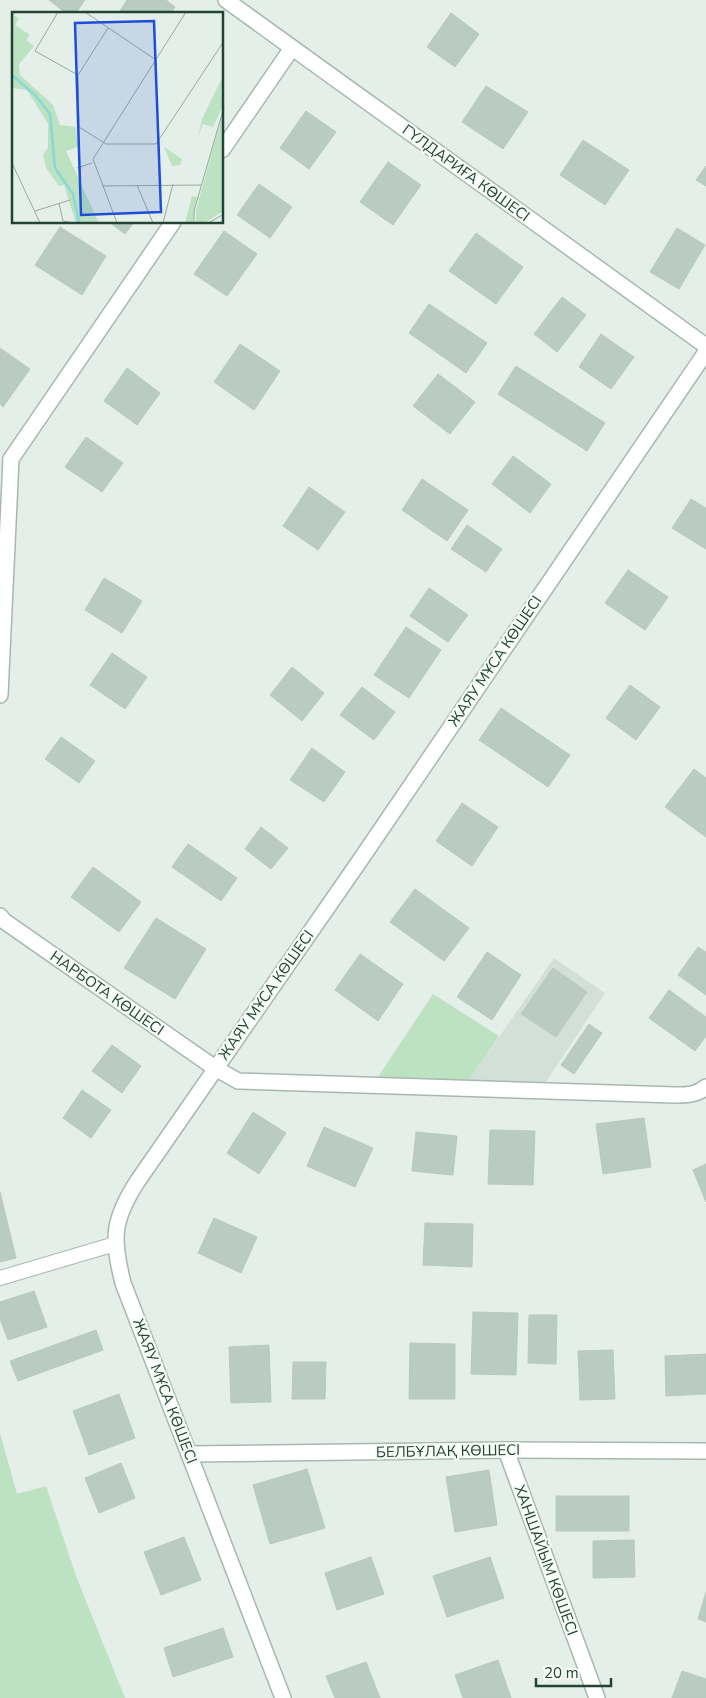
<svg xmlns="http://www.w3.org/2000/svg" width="706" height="1698" viewBox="0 0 706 1698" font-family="'Nunito Sans',sans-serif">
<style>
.built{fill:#d3e0d8}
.green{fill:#bde2c1}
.building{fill:#bacbc2;stroke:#b7cabf}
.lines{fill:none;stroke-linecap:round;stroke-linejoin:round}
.service-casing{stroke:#a7b8af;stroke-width:16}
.minor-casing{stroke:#a7b8af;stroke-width:18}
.tertiary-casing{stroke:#a7b8af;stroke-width:18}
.service{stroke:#fff;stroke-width:14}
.minor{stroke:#fff;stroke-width:15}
.tertiary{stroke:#fff;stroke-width:15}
.labels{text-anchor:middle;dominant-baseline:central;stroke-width:4.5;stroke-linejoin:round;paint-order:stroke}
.street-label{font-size:15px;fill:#224435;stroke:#f6fbf8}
.inset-river{fill:none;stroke:#89d8d8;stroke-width:2.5}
.inset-road{fill:none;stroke:#97aba1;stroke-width:1}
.view{fill:#1d4ed8;fill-opacity:0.15;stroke:#1d4ed8;stroke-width:2.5}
.inset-edge{fill:none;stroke:#224435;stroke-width:2.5}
</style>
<rect width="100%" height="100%" fill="#e5efe9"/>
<polygon class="built" points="554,958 605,993 546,1082 469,1080"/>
<g class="green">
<polygon points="433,994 499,1036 469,1080 378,1077"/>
<polygon points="0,1433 17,1494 46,1486 76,1576 125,1698 0,1698"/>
</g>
<g class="building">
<polygon points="49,0 85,0 75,14 67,14"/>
<polygon points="127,0 166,0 175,7 170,14 118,14"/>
<polygon points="451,13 479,34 455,67 427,47"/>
<polygon points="486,86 528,112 503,149 462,122"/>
<polygon points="306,111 336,132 309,169 280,148"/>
<polygon points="583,140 629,170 605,205 560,175"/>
<polygon points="388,162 421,185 393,225 360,202"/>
<polygon points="706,166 706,186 696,180"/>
<polygon points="259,184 292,207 270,238 237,215"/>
<polygon points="109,222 134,222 125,234"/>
<polygon points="60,227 106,256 82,295 35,265"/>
<polygon points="677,228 705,245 679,289 650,272"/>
<polygon points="224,231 257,254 227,296 194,274"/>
<polygon points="476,233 523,267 496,304 449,271"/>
<polygon points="562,297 586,315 557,352 534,334"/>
<polygon points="429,304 487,343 466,373 409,333"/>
<polygon points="601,334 634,357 611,389 579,367"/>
<polygon points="240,344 280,371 254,410 214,382"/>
<polygon points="0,348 30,369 3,407 0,404"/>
<polygon points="516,366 605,423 587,451 498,394"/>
<polygon points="127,368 160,393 137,425 104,401"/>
<polygon points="438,374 475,402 450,434 413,406"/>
<polygon points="86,437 123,463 102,492 65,467"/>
<polygon points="513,456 551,484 530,513 492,484"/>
<polygon points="422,479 468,510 447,541 402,510"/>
<polygon points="309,487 345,512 318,550 283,526"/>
<polygon points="691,499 706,508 706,549 672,528"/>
<polygon points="467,525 502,549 486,572 451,549"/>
<polygon points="628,570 668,597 645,630 605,603"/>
<polygon points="104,578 142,601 122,633 85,610"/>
<polygon points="429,588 468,615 448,642 410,616"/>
<polygon points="406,627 441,650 409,698 374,675"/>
<polygon points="112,653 147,677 125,709 90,685"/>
<polygon points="292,667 324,693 302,721 270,695"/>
<polygon points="630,685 660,707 636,740 606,718"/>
<polygon points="362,687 395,712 374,740 340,715"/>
<polygon points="501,708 570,755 548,787 479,740"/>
<polygon points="61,737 95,761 79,783 45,759"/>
<polygon points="312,748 345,772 324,802 290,780"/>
<polygon points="694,769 706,778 706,837 665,807"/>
<polygon points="462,803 498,827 472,866 436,841"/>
<polygon points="261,827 288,848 271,869 245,849"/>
<polygon points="188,844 237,878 221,901 172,867"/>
<polygon points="93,867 141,902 119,932 71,897"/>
<polygon points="415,889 469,928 444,961 390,922"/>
<polygon points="156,918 206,949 175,999 124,968"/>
<polygon points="698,947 706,952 706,995 678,975"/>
<polygon points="487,952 521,975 492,1020 457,997"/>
<polygon points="360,954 403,984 378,1021 335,990"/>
<polygon points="553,968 587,992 556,1037 521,1014"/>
<polygon points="669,990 706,1017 706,1036 695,1051 649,1018"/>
<polygon points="589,1024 602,1033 574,1074 561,1065"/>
<polygon points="112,1045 141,1066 122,1093 92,1071"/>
<polygon points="82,1090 111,1110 91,1138 63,1118"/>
<polygon points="253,1112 286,1133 259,1174 227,1153"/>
<polygon points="644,1118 651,1167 603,1174 596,1124"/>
<polygon points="324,1127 373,1148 355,1187 307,1166"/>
<polygon points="490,1130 535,1131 533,1185 488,1184"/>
<polygon points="416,1132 457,1136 453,1175 412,1171"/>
<polygon points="706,1164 706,1202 693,1170"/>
<polygon points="0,1192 16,1258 0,1262"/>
<polygon points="214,1218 257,1237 241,1273 198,1253"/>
<polygon points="425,1223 473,1224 472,1267 423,1265"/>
<polygon points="34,1291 47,1327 8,1340 0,1319 0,1302"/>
<polygon points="473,1312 518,1313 516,1375 471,1374"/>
<polygon points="529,1315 557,1315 556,1364 528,1363"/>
<polygon points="96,1330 103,1350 18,1381 10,1361"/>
<polygon points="410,1343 455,1344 455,1399 409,1399"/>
<polygon points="269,1345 271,1402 231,1403 229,1347"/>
<polygon points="613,1350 615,1399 580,1400 578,1351"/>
<polygon points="706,1354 706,1394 666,1396 665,1356"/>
<polygon points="293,1362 326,1362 325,1399 292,1399"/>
<polygon points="119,1394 135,1438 89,1455 73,1411"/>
<polygon points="121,1463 135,1498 99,1513 85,1478"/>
<polygon points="307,1469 325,1528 270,1544 253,1485"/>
<polygon points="489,1470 497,1525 455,1532 446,1477"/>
<rect x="556" y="1496" width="73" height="35"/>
<polygon points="184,1537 201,1580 161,1595 144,1552"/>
<polygon points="634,1540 635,1577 593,1578 593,1541"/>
<polygon points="371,1557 384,1594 337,1610 325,1573"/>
<polygon points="490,1557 504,1598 447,1617 433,1576"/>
<polygon points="706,1592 706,1622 698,1619"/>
<polygon points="223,1628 233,1657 173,1677 164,1648"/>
<polygon points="498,1660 511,1698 463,1698 455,1675"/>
<polygon points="366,1662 380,1698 335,1698 326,1676"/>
<polygon points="682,1671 706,1679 706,1698 672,1698"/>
</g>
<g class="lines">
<g class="service-casing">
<polyline id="service" points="0,1278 115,1244"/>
</g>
<g class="minor-casing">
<g id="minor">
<polyline points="226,0 706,346"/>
<polyline points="222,150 292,48"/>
<polyline points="11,459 173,222"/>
<polyline points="0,695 11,459"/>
<path d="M0,916L4,921L215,1068L238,1081L675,1095C688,1095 696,1095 706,1087"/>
<polyline points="506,1450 597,1698"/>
<polyline points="189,1454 506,1450 706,1451"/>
</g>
</g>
<g class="tertiary-casing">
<path id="tertiary" d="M283,1698L123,1283C112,1239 112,1221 137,1182L361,859L706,352"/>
</g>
<use href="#service" class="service"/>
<use href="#minor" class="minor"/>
<use href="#tertiary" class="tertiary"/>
</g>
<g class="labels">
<g class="street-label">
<text transform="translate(466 173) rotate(36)">ГҮЛДАРИҒА КӨШЕСІ</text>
<text transform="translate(495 661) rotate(-56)">ЖАЯУ МҰСА КӨШЕСІ</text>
<text transform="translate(107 993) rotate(35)">НАРБОТА КӨШЕСІ</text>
<text transform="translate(266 995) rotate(-55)">ЖАЯУ МҰСА КӨШЕСІ</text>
<text transform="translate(165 1391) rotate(69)">ЖАЯУ МҰСА КӨШЕСІ</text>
<text transform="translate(448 1451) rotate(-1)">БЕЛБҰЛАҚ КӨШЕСІ</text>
<text transform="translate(546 1560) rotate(70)">ХАНШАЙЫМ КӨШЕСІ</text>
</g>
</g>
<g transform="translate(12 12)">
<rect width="211" height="211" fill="#e5efe9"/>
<path d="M0,0H4L2,3L7,7L3,13L18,23L14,28L22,34L7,52L8,63L41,93L48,113L64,115L66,135L54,139L87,211H64L52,173L47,174L34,156L31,142L36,136V112L15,78L0,76ZM211,64L210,96L201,115L191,112L186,125L190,107ZM211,99L210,200L192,211H184V198ZM152,135L170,147L168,153L160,154ZM180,184L185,185L181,211H173Z" fill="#bde2c1"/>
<path class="inset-river" d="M0,63L24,84L38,102L43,156L61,182L67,211"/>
<path class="inset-road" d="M46,0L23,39L66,63M73,0L144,48M66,63L67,115L94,132H144L212,29M66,63L96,16M0,151L28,211M65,156L80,151M125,173L141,211M90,174L189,173M47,191L51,209L62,211M23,199L58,188M105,211L81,147L174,0M151,211L161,172M182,211V199L212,95M196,211L212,202"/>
<path class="view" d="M142,9L149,200L69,203L63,11Z"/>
<rect width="211" height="211" class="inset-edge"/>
</g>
<path d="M536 1678v8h75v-8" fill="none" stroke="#224435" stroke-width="2.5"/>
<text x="544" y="1678" font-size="15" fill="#224435" stroke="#f6fbf8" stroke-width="4" paint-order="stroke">20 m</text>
</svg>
